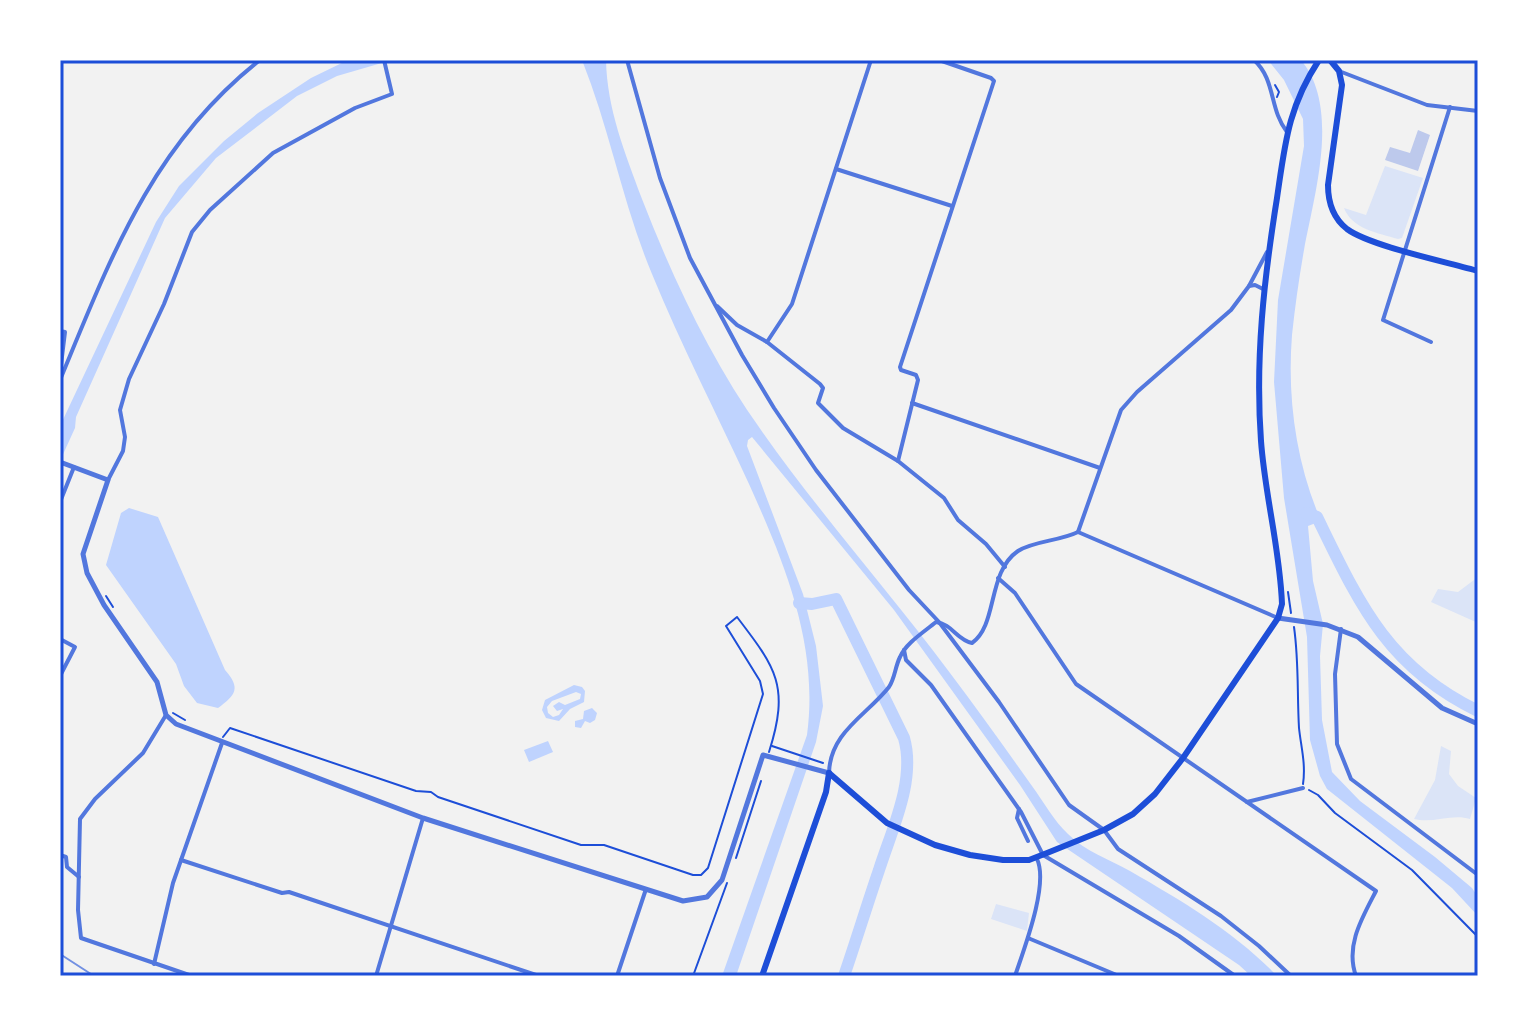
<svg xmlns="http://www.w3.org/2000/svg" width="1538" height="1036" viewBox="0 0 1538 1036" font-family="'Public Sans',sans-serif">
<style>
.green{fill:#dbe4f7}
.water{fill:#bfd3fe;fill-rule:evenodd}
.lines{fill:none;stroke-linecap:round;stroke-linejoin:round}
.river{stroke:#bfd3fe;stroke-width:12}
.building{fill:#bdc9ec}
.path{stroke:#1d4ed8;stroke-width:2}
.minor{stroke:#5277de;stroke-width:4}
.tertiary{stroke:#5277de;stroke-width:5}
.secondary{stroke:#1d4ed8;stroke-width:6}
.rail{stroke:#7290e2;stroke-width:2}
.neatline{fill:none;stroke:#1d4ed8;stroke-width:3}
</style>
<rect width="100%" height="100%" fill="#f2f2f2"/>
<g class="green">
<path d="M1385,166L1423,178L1402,238L1398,239C1378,233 1352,229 1344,208L1366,215Z"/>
<polygon points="1478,577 1478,623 1431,602 1438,589 1458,592"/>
<path d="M1441,746L1451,751L1449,774L1458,786L1476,798L1470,819C1452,813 1433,824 1414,819L1435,780Z"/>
<polygon points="996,904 1029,913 1027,931 991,919"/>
</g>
<g class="water">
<polygon points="348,60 392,60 337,76 297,96 216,158 165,218 76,417 75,428 60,461 60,426 156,222 179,186 224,141 258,113 311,78"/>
<path d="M582,60H606C607,109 625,153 642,199C673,279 711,360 761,430C820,514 889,591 950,673C978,710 1005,748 1032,786C1043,801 1054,821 1068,834C1086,852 1109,859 1130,871C1182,901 1235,932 1277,976H1251L1239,965L1057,842L1020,785L894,610L752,437L748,440L747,446L803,594L816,646L823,706L816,742L736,976H722L807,735C819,646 785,564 749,484C717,414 681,345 652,274C623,205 610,130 582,60Z"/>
<path d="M1268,60H1301C1341,108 1314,195 1304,250C1299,278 1295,307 1292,335C1287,399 1296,462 1321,521L1308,526L1313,581L1323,624L1320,656L1322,720L1332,772L1360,801L1435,857L1472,888L1478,897V916L1452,888L1327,789L1320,776L1310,740L1307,637L1284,498L1274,382L1278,300L1304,146L1303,119L1284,80Z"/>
<path d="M129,508L158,517L225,670C241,688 236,695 218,708L197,703L184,686L176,664L106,565L121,513Z"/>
<path d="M574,685L582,687L585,691L584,702L570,709L559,721L546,718L542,710L545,700ZM576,692L581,694L580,699L565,705L559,702L553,706L557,711L563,709L559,715L553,717L548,713L547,707L552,701Z"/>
<polygon points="592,708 597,713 595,720 590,723 585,721 581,728 575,727 575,721 583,719 584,711"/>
<polygon points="548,741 553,752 529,762 524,750"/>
</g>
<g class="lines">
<g class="river">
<path d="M1306,513L1317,517C1359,603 1387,667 1478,711"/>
<path d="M799,603L812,604L836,599L904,738C916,780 892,829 879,870C867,905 856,941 844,976"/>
</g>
</g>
<polygon class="building" points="1418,130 1430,135 1418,171 1385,160 1390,147 1410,153"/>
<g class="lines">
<g class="path">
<polyline points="1275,85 1279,92 1277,97"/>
<polyline points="1288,592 1291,613"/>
<polyline points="106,596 113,607"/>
<path d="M1294,627C1299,662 1297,693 1299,728C1301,747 1306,764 1303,784"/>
<polyline points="173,713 185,720"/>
<path d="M223,737L230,728L416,791L431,792L438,797L581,845H604L693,875H701L708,868L763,694L760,681L726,626L737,617C776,668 790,686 769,752"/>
<polyline points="772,746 823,763"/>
<polyline points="1309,790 1318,795 1335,813 1412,870 1478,937"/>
<polyline points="736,858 761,781"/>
<polyline points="693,976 727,883"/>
</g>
<g class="minor">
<polyline points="627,60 660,178 690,258 742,355 774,408 816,470 909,590 939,622 999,702 1069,805 1104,830 1118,849 1221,916 1259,946 1291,976"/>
<path d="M1254,60C1276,80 1269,109 1287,132"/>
<polyline points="1339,71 1427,105 1478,111"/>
<polyline points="836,169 952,206"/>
<polyline points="1267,252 1249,286 1231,310 1137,392 1121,410 1078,532 1278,618"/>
<polyline points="1249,286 1255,285 1263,289"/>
<polyline points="717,306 737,325 767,342 820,384 823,388 818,403 843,428 898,461 944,498 958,520 986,544 1005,567"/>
<polyline points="60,331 65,332 60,373"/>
<polyline points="767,342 792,304 871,60"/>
<polyline points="1431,342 1383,320 1450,107"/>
<path d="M60,380C111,257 152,145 260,60"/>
<polyline points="912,403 1100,468"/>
<polyline points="898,461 918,380 916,375 901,370 900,367 994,81 991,78 939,60"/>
<polyline points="108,480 123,451 125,437 120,410 129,379 164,304 192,232 210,210 273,153 355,108 392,94 384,60"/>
<polyline points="60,502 74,467"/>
<path d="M998,578L1015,593L1076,684L1376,891C1362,918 1345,946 1356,976"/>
<polyline points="1341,629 1335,674 1337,744 1351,779 1478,875"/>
<polyline points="60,639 75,647 60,676"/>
<polyline points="904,650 906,660 931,685 1021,812 1043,855 1179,936 1235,976"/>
<polyline points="166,715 143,753 95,799 80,819 78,910 81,938 192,976"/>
<path d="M829,773C830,732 867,715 889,687C895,678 895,667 900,657C906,643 924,632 936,622C952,624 957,640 972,643C998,625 987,572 1018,551C1033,541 1060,541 1078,532"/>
<polyline points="1247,802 1303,788"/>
<polyline points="1019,809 1017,818 1028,841"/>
<polyline points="60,855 66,857 67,867 79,877"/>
<polyline points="181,860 282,893 289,892 539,976"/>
<polyline points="1028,938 1119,976"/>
<polyline points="154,964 173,883 222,743"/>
<polyline points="376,976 423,818"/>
<polyline points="617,976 646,889"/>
<path d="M1015,976C1024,949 1049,884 1037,859"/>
</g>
<g class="tertiary">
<polyline points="60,462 108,480 83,554 87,573 104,605 157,682 166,715 176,724 423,818 683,901 707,897 722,880 763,755 829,773"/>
<polyline points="1278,618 1327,625 1358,637 1442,708 1478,724"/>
</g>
<g class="secondary">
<path d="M1330,60L1339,71L1342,85L1328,185C1328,202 1333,218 1347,229C1370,246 1447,262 1478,271"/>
<path d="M829,773L887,823L935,845L970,855L1003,860H1029L1047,853L1104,830L1133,814L1155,794L1183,758L1278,618L1282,604C1280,549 1265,496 1261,441C1255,358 1264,279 1277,198C1285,144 1288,107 1319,60"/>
<polyline points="762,976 826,792 829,773"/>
</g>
<polyline class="rail" points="60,954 94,976"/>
</g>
<rect width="1538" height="1036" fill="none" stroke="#ffffff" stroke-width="124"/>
<rect x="62" y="62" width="1414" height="912" class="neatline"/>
</svg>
